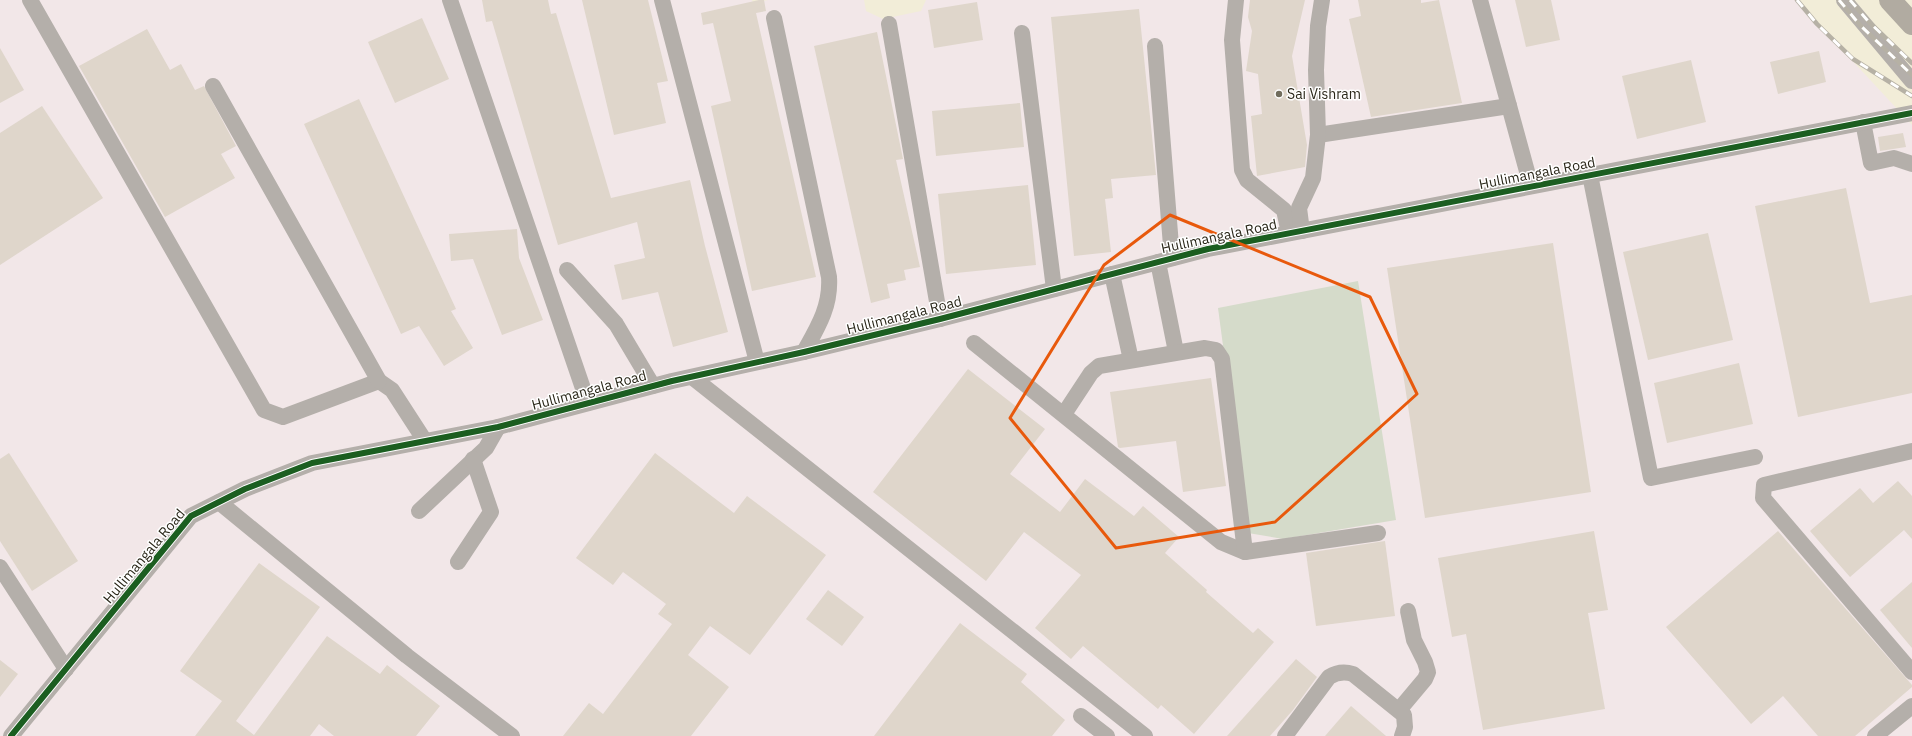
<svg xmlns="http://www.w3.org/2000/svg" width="1912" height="736" viewBox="0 0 1912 736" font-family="'IBM Plex Sans',sans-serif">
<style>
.industrial{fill:#f2e7e8}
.green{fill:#d5dbca}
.building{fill:#dfd6cb}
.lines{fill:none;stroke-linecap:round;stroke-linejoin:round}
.minor{stroke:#b4afaa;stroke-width:16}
.highway{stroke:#b1aba1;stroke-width:22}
.rail-casing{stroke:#b6b1a5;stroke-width:4.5}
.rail{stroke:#fff;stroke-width:3;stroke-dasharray:9;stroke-linecap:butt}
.cycleway-casing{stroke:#fff;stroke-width:8}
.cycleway{stroke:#1b5e20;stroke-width:6}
.marked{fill:none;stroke:#e8590c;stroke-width:3;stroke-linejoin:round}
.poi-dot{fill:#706c5c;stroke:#fff;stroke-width:1.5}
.labels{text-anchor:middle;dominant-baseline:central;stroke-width:3;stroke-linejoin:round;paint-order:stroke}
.poi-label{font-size:14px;fill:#2a2719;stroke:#fff;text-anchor:start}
.street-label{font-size:14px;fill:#2a2719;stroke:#fff}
</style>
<rect width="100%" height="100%" fill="#f2edd8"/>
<polygon class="industrial" points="0,0 752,0 753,3 768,0 864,0 866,11 883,19 921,11 926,0 1796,0 1912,125 1912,736 0,736"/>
<polygon class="green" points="1358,281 1396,520 1283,539 1248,533 1218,308"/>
<g class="building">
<polygon points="482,0 548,0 551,14 556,13 611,198 690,180 705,246 728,332 673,347 658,292 622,300 614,265 645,258 637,222 558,245 492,21 486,22"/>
<polygon points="582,0 648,0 668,81 657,83 666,123 614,135"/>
<polygon points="759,0 764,0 766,11 756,13 816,277 752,291 711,106 731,101 713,23 703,25 701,13"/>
<polygon points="1250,0 1305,0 1292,56 1307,145 1305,167 1257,176 1251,116 1262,114 1258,74 1246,71 1252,31 1248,17"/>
<polygon points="1358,0 1421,0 1421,3 1439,0 1462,103 1371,117 1349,19 1361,16"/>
<polygon points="1515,0 1551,0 1560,40 1526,47"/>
<polygon points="977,2 983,40 934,48 928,10"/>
<polygon points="1139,9 1156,175 1111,179 1113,198 1105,199 1111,252 1074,256 1051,17"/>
<polygon points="422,18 449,79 395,103 368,42"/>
<polygon points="147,29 170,70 181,64 195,90 204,86 236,146 221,154 235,178 165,217 79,66"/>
<polygon points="877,32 903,159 896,160 920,267 904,270 906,280 887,284 890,298 871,303 814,46"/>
<polygon points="0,48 24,90 0,103"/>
<polygon points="1819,51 1826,82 1778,94 1770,62"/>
<polygon points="1691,60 1706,122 1637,139 1622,76"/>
<polygon points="359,99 456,309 451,311 473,348 444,366 419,326 401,334 304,124"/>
<polygon points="1020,103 1024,147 936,156 932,111"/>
<polygon points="42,106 103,198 0,265 0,133"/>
<polygon points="1903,133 1906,147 1880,151 1878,137"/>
<polygon points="1028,185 1036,265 946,274 938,194"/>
<polygon points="1846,188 1870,303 1912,295 1912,393 1798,417 1755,206"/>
<polygon points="517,229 519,258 543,320 502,335 473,259 451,261 449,234"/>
<polygon points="1708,233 1733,340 1648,360 1623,252"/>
<polygon points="1553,243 1591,492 1425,518 1387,268"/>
<polygon points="1739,363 1753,424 1667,443 1654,383"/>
<polygon points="968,369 1045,429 1010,474 1060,512 1085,479 1134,516 1143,506 1179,537 1165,553 1207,590 1206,592 1253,633 1258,628 1274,642 1194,734 1161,705 1158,709 1083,646 1071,659 1035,628 1081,575 1024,532 986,581 873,492"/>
<polygon points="1211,378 1226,486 1183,492 1176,441 1120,448 1118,447 1110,392"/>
<polygon points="9,453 78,561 32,591 0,541 0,459"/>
<polygon points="655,453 734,513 747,496 826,555 750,655 710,626 688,655 729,687 691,736 563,736 589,703 603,714 672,624 658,614 666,604 623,572 613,585 576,558"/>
<polygon points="1898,481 1912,496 1912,539 1904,530 1850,577 1810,531 1860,488 1873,503"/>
<polygon points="1594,531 1608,610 1588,613 1605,709 1483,730 1466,634 1452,637 1438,558"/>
<polygon points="1778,531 1912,685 1912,687 1855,736 1818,736 1783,696 1751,724 1666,627"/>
<polygon points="1385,541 1395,616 1316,626 1306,553"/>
<polygon points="259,563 320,607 236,721 254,735 327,636 380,674 387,665 440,706 416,736 334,736 319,724 310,736 195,736 222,701 180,671"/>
<polygon points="1912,582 1912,648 1880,610"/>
<polygon points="828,590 864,617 842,646 806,619"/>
<polygon points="960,623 1027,674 1021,682 1065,720 1052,736 874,736"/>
<polygon points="1296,659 1317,677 1293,710 1270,736 1227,736"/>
<polygon points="0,660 18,674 0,697"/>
<polygon points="1351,706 1386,736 1325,736"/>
</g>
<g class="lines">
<g class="minor">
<polyline points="30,0 264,410 283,417 379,381 392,390 425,441"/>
<polyline points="450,0 588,403"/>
<polyline points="662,0 757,362"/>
<polyline points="1236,0 1232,40 1242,170 1247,180 1284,210 1289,233"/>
<polyline points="1480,0 1531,186"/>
<polyline points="1844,0 1912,81"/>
<path d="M774,18L829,277C831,306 818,327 804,352"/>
<polyline points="889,24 940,319"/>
<polyline points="1022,33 1054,289"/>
<polyline points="1155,46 1172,258"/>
<polyline points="213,86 379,381"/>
<polyline points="1863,122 1871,163 1894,158 1912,164"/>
<polyline points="1318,135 1509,106"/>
<polyline points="1590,175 1651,478 1755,457"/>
<polyline points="1302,231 1299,208 1313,178 1318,135 1316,70 1318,26 1322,0"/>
<polyline points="1158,262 1176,352"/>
<polyline points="567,270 616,324 653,386"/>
<polyline points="1112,274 1131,360"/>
<polyline points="974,343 1221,542 1245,552 1378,533"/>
<polyline points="692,377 1145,736"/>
<polyline points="1064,414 1091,373 1099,366 1205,348 1216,350 1222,359 1245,552"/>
<polyline points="1912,451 1764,485 1763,498 1912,672"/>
<polyline points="219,502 407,656 512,736"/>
<polyline points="419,511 486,448 498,427"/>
<polyline points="458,562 491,512 473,459"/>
<polyline points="0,567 66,669"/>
<polyline points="1399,710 1425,679 1428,672 1425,662 1414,640 1408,611"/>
<polyline points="1081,716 1107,736"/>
<polyline points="11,736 191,516 245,489 312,463 498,427 672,381 804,352 940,319 1208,249 1912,113"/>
<path d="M1285,736L1329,677C1337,672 1344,671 1353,674L1404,715L1405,727L1402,736"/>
<polyline points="1875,736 1912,706"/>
</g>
<polyline class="highway" points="1890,0 1912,24"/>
<g class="rail-casing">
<g id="rail">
<polyline points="1797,0 1817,24 1853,59 1912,96"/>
<polyline points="1839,0 1860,25 1912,75"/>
<polyline points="1850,0 1868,21 1912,63"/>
</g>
</g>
<use href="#rail" class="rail"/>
<g class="cycleway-casing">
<polyline id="cycleway" points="11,736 191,516 245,489 312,463 498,427 672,381 804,352 940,319 1208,249 1912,113"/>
</g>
<use href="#cycleway" class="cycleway"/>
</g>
<path class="marked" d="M1170,215L1370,297L1417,394L1275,522L1116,548L1010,418L1104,265Z"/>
<circle class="poi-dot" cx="1279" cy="94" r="4"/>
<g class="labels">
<g class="poi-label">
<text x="1287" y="94">Sai Vishram</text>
</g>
<g class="street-label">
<text transform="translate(1537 173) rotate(-11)">Hullimangala Road</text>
<text transform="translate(1219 236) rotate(-12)">Hullimangala Road</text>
<text transform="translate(904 315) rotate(-14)">Hullimangala Road</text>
<text transform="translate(589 390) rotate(-15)">Hullimangala Road</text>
<text transform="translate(144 556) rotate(-50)">Hullimangala Road</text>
</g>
</g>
</svg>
